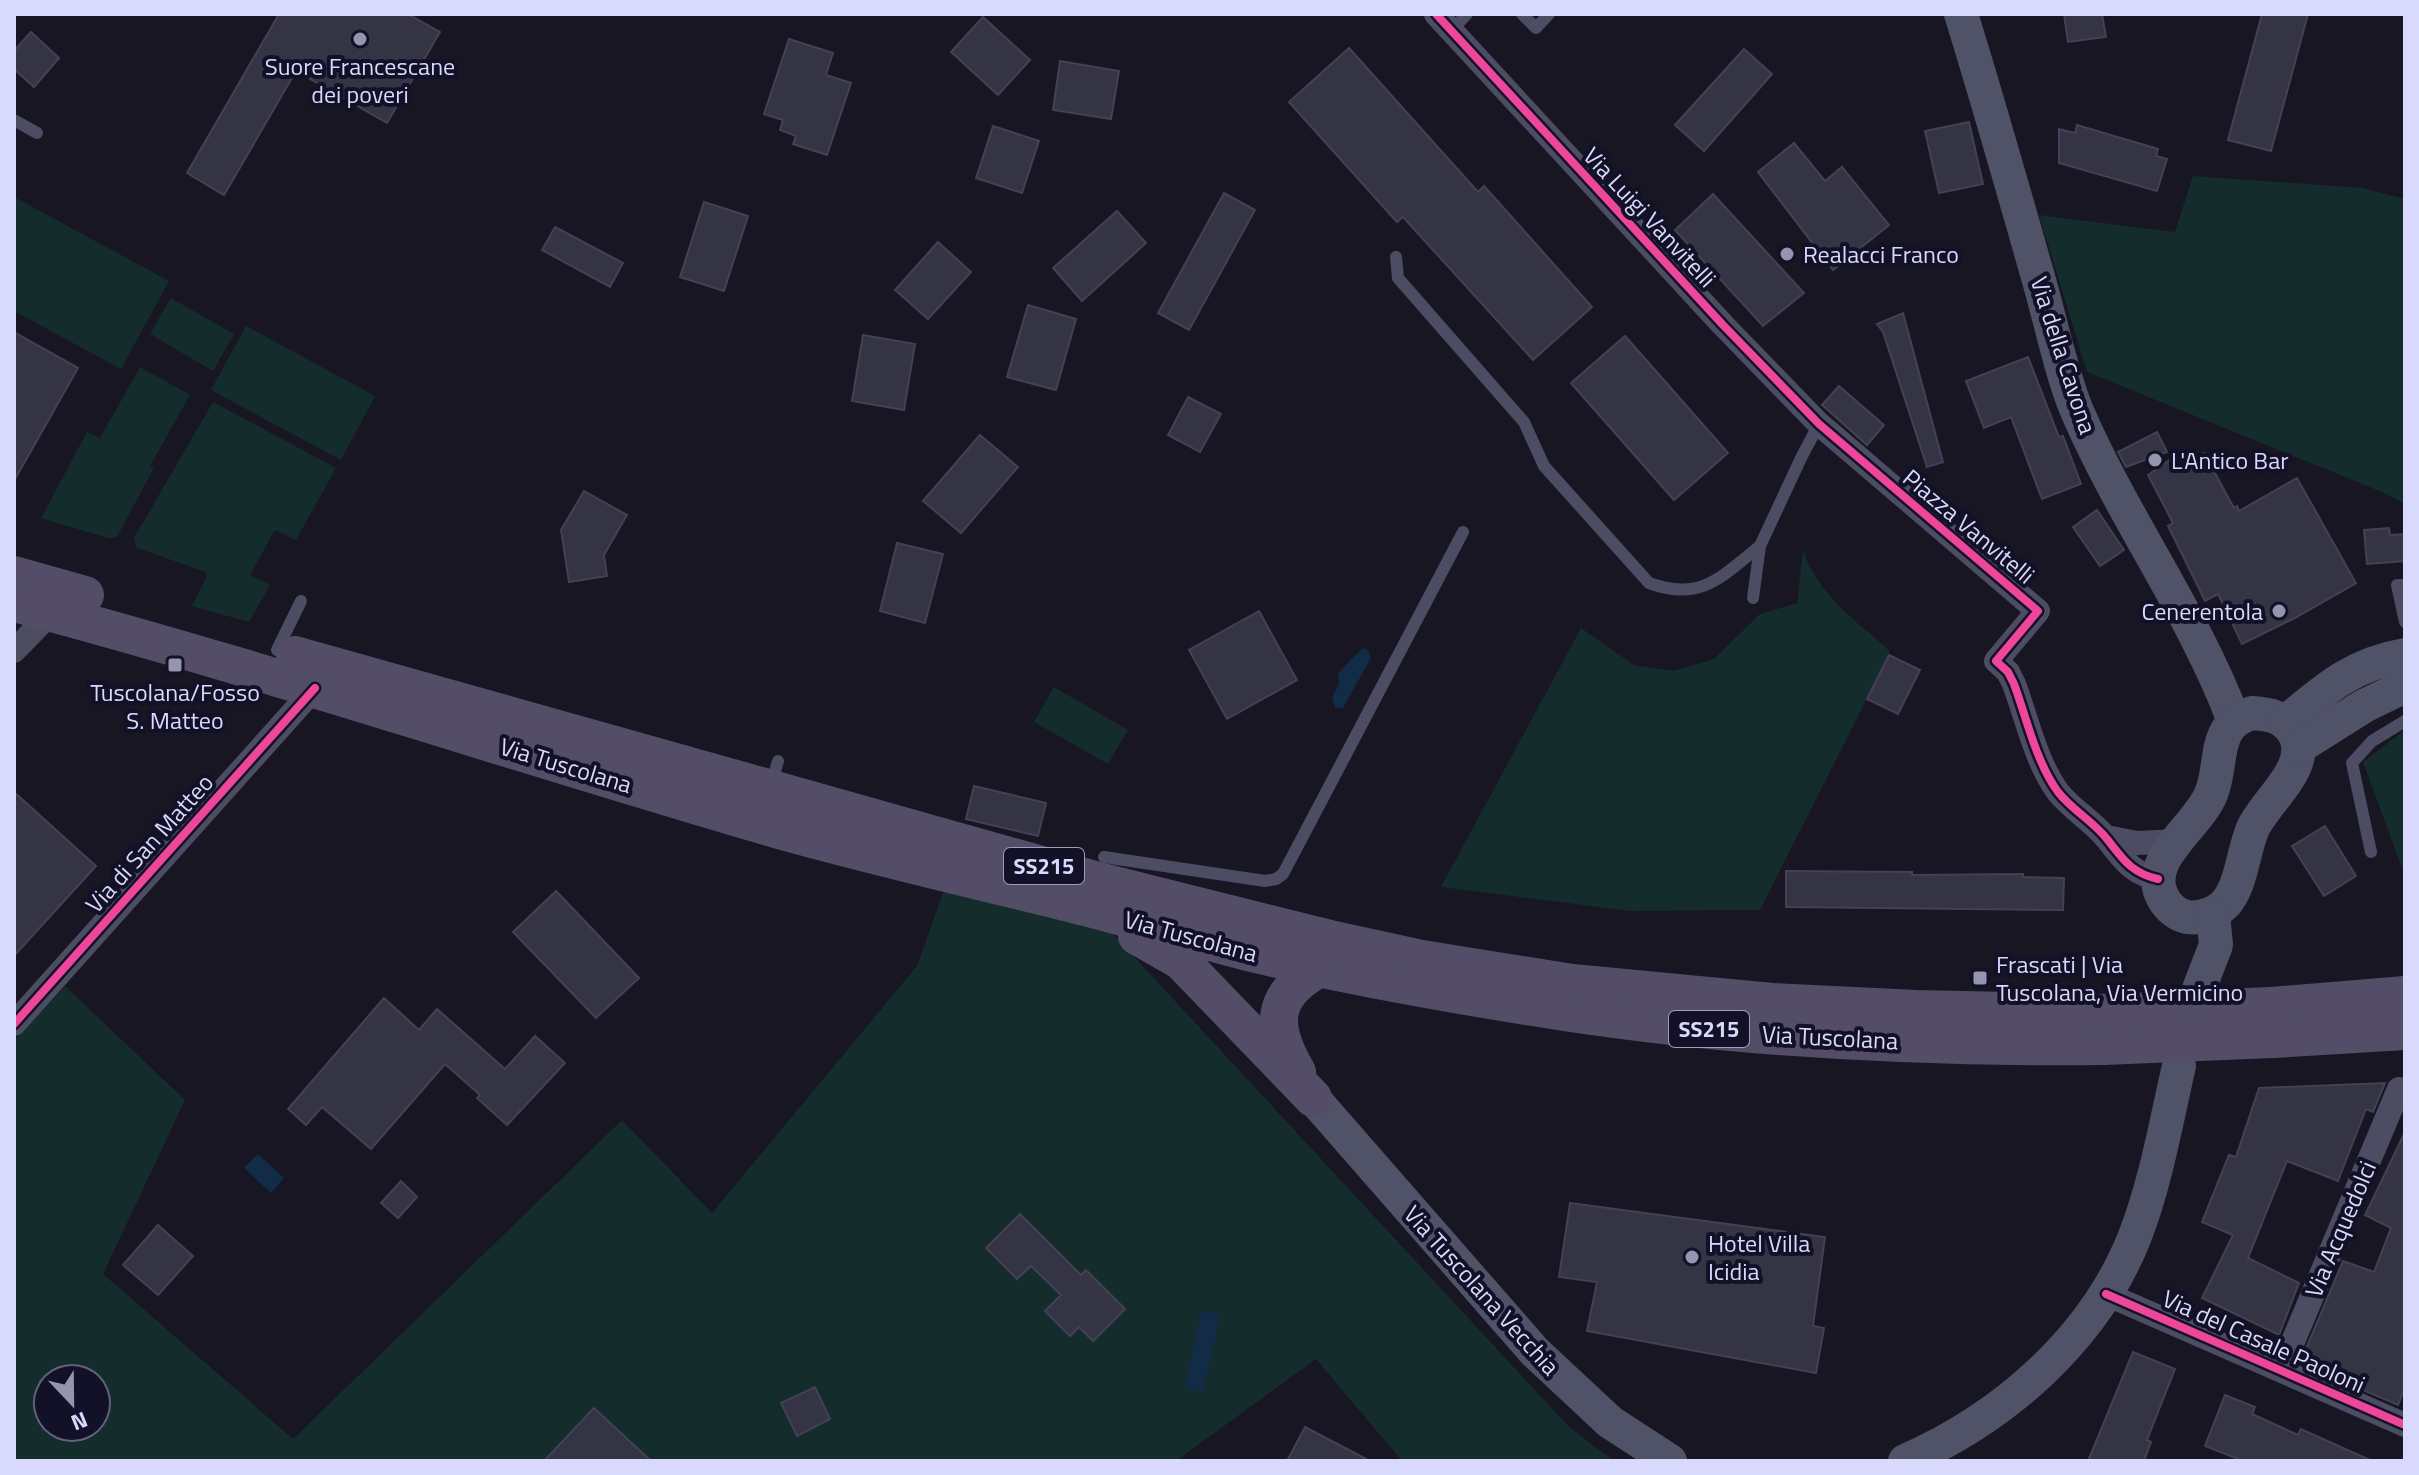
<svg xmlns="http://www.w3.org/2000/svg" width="2419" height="1475" viewBox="0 0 2419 1475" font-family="'Titillium Web',sans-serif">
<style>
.green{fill:#142d2c;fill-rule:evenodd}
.water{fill:#122b47}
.building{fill:#353444;stroke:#434155;stroke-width:2}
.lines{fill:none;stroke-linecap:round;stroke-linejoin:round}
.service{stroke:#4c4d63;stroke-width:12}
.minor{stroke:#4c4d63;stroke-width:24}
.secondary{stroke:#505268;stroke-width:34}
.primary{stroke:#534d67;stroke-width:38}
.primary-bridge{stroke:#534d67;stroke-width:38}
.cycleway-casing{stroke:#131127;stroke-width:13}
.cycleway{stroke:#ed469a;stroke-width:8}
.poi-dot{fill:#9595b0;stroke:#131127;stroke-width:3}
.labels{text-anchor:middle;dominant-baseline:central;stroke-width:8;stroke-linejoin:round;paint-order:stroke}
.shield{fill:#131127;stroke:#9e9dbd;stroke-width:2}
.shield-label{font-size:22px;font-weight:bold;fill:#d9d9fd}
.poi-label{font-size:24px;fill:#d9d9fd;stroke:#131127;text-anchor:start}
.street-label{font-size:24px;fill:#d9d9fd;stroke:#131127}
</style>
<rect width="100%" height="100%" fill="#171622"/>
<g class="green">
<polygon points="2193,176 2363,188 2405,199 2405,504 2382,492 2087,372 2039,215 2175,232"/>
<polygon points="14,197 169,281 121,369 14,311"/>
<polygon points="171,298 234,334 213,371 150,334"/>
<polygon points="246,326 375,396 341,460 211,390"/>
<polygon points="140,367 190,395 150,466 154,468 119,533 115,538 108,538 41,518 87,432 100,438"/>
<polygon points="213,402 336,468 296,540 275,530 250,575 270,585 249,622 192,606 207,576 206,572 137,548 134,538"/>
<path d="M1803,550C1818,595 1854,619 1889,650V655L1760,910L1630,911L1441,887L1581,628L1634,665L1673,671L1714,659L1760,614L1797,603Z"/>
<polygon points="1054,687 1128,730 1108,764 1034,722"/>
<polygon points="2405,730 2405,876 2363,762"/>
<path d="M950,873L1089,908L1569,1427L1614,1461H1402L1316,1359L1176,1461H14V1041L65,986L185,1100L103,1274L293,1439L622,1120L712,1213L917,966ZM48,1379H96V1427H48Z"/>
</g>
<g class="water">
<path d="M1364,648L1368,650L1371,658L1343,708H1335L1332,698L1339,684L1338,674C1342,669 1359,650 1364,648Z"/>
<polygon points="258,1154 284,1178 271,1193 244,1168"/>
<polygon points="1201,1311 1220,1315 1203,1392 1185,1388"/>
</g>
<g class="building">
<polygon points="279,14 408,14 440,32 387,123 296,71 224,195 187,173"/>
<polygon points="2064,14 2102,14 2106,37 2068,42"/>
<polygon points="2262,14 2308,14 2271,151 2228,140"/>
<polygon points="983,17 1030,60 998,95 951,52"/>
<polygon points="31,32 59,58 34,87 14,69 14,51"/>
<polygon points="789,39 833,53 826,75 851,83 827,155 793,144 796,136 780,130 783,120 764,114"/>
<polygon points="1349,48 1478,192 1484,186 1592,307 1533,360 1403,217 1397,222 1289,102"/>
<polygon points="1744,49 1772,74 1704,151 1675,125"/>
<polygon points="1060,61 1119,71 1111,119 1053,110"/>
<polygon points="1969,122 1983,184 1939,193 1925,131"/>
<polygon points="2077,125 2158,149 2156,156 2167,159 2157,191 2059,163 2059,129 2075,133"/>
<polygon points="993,126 1039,141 1022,193 976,178"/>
<polygon points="1794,143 1825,181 1842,167 1889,225 1833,270 1758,172"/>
<polygon points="1224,193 1255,210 1189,330 1158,313"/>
<polygon points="1713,194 1804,293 1763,326 1675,230"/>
<polygon points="704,202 748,216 724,291 680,277"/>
<polygon points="1117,211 1146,243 1082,301 1053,268"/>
<polygon points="555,227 623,263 610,287 542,250"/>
<polygon points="938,242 971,272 928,319 895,290"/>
<polygon points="1028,305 1076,319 1056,390 1007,377"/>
<polygon points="1903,313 1943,462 1927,467 1883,332 1877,324"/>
<polygon points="14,332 78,368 14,481"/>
<polygon points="863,335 915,344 904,410 852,401"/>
<polygon points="1625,336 1728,453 1674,500 1571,383"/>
<polygon points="2028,357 2059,437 2063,436 2081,484 2042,499 2011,417 1984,428 1966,381"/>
<polygon points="1839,386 1884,425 1867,445 1822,405"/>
<polygon points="1188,397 1221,414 1200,452 1168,435"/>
<polygon points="2157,432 2167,452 2126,467 2118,452"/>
<polygon points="980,435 1018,467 961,533 923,501"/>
<polygon points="2204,453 2234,508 2237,506 2239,511 2297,478 2356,583 2293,619 2242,644 2218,594 2205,601 2168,526 2173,523 2148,475 2171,459 2176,468"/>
<polygon points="584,491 627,515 604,555 607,576 569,582 561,530"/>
<polygon points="2097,510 2124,550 2100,566 2073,527"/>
<polygon points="2389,528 2390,535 2405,534 2405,561 2367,564 2364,530"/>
<polygon points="897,543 943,554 925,623 880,611"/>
<polygon points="1259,611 1297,680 1227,719 1189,650"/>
<polygon points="1889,655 1920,670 1898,714 1867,699"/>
<polygon points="974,786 1046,803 1038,836 966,819"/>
<polygon points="14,792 96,866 14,956"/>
<polygon points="2325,826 2356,876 2324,896 2292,846"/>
<polygon points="1786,871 1912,872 1912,875 2023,874 2023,877 2064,878 2063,910 1786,907"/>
<polygon points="556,891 639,978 596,1018 513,932"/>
<polygon points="384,998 419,1030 437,1009 505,1069 535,1036 565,1063 507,1125 477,1098 480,1095 445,1064 371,1149 322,1107 306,1125 288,1109"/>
<polygon points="2385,1083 2373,1112 2366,1109 2338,1181 2287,1161 2248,1258 2299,1283 2279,1335 2202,1298 2233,1235 2202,1222 2229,1155 2236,1157 2259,1088"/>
<polygon points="2405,1132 2405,1387 2398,1405 2300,1363 2343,1261 2374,1272 2391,1228 2365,1215"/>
<polygon points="401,1181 417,1197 398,1218 381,1203"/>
<polygon points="1570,1203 1825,1237 1813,1326 1824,1328 1816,1373 1587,1331 1597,1282 1559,1277"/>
<polygon points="1020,1214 1081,1275 1086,1270 1125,1309 1093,1341 1079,1327 1070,1336 1045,1311 1061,1295 1031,1266 1017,1279 986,1248"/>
<polygon points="158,1225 193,1256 158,1295 123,1265"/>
<polygon points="2133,1352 2175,1369 2147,1440 2151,1442 2144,1461 2088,1461"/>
<polygon points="815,1387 830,1419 797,1436 781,1403"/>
<polygon points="2225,1395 2255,1407 2252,1414 2298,1435 2301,1429 2372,1461 2243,1461 2205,1446"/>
<polygon points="594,1408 651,1461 544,1461"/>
<polygon points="1305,1427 1370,1461 1287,1461"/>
</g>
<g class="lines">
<g class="service">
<polyline points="1522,14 1536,28 1549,14"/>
<polyline points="1451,31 1467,14"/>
<polyline points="14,120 37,133"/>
<path d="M1396,257L1398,278L1524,422L1544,466L1649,583C1701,602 1721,577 1760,546"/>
<polyline points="2405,585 2397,585 2405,622"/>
<polyline points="1753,598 1760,546 1802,456 1819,424"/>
<polyline points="277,650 301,601"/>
<polyline points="771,786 778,761"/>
<polyline points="2371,852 2352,763 2372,741 2405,721"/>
<polyline points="1104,857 1265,881 1276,879 1283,874 1463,532"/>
</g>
<g class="minor">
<path d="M1436,14L1723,325L1819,424L2038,611L1996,661L2008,672L2014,684C2027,719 2036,762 2058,792C2072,810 2093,821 2107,839C2123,859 2131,873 2158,879"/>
<polyline points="14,651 51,613"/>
<polyline points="2106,837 2137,843 2179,841"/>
<polyline points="14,1024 315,688"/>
<polyline points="2106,1294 2405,1425"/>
<polyline points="2281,1370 2399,1089"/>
</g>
<g class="secondary">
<path d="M1961,14C1988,101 2013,189 2038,277C2050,318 2061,373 2077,411C2123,518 2193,612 2234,721"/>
<path d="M2252,713C2270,714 2284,717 2294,733C2313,766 2266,800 2253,828C2243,851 2242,884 2226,903C2217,913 2200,919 2187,917C2177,915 2168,907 2163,898C2142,860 2197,828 2211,794C2224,762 2211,725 2252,713Z"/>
<path d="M2286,722C2325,689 2353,664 2405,655"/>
<polyline points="2299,747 2364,706 2405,686"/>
<polyline points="2199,989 2216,945 2213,913"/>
<polyline points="1313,1098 1535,1352 1610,1422 1670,1461"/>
<path d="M1905,1461C2004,1418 2095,1338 2135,1236C2156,1182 2166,1122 2179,1066"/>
</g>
<g class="primary">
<polyline points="14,575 85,595"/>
<path d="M14,603C271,671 523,756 779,830C879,858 981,881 1081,906C1137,920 1192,938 1248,952C1342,975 1438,992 1533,1007C1721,1038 1913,1048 2103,1046"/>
<polyline points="295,655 1102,882 1330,939 1422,959 1572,983 1772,1002 1916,1009 2100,1013"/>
<polyline points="1137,936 1181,961 1313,1098"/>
<polyline points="2271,1006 2405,995"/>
<polyline points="2273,1039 2405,1031"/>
<path d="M1297,1072C1270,1026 1270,995 1320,968"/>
</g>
<g class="primary-bridge">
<polyline points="2100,1013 2271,1006"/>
<polyline points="2103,1046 2273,1039"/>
</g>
<g class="cycleway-casing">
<g id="cycleway">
<path d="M1436,14L1723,325L1819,424L2038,611L1996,661L2008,672L2014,684C2027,719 2036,762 2058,792C2072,810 2093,821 2107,839C2123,859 2131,873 2158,879"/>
<polyline points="14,1024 315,688"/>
<polyline points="2106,1294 2405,1425"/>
</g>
</g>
<use href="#cycleway" class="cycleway"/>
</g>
<g class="poi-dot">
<circle cx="360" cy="39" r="8"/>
<circle cx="1787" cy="254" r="8"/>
<circle cx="2155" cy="460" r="8"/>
<circle cx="2279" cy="611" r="8"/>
<rect x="167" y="657" width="16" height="16" rx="4"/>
<rect x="1972" y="970" width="16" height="16" rx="4"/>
<circle cx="1692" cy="1257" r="8"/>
</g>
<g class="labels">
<g class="shield">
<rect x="1004" y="848" width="80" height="36" rx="6"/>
<rect x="1669" y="1011" width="80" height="36" rx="6"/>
</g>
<g class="shield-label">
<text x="1044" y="866">SS215</text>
<text x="1709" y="1029">SS215</text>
</g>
<g class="poi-label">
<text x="360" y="66" text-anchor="middle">Suore Francescane<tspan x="360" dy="28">dei poveri</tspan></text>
<text x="1803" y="254">Realacci Franco</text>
<text x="2171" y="460">L'Antico Bar</text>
<text x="2263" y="611" text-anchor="end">Cenerentola</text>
<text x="175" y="692" text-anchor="middle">Tuscolana/Fosso<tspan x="175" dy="28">S. Matteo</tspan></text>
<text x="1996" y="964">Frascati | Via<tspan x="1996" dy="28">Tuscolana, Via Vermicino</tspan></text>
<text x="1708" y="1243">Hotel Villa<tspan x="1708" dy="28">Icidia</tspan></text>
</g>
<g class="street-label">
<text transform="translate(1650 217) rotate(47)">Via Luigi Vanvitelli</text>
<text transform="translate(2064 355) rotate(72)">Via della Cavona</text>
<text transform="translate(1969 526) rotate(40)">Piazza Vanvitelli</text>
<text transform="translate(566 765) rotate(17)">Via Tuscolana</text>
<text transform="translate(149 843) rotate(-48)">Via di San Matteo</text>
<text transform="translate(1191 936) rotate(15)">Via Tuscolana</text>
<text transform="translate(1830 1037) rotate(3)">Via Tuscolana</text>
<text transform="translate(2340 1229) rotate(-67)">Via Acquedolci</text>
<text transform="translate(1482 1290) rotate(48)">Via Tuscolana Vecchia</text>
<text transform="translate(2264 1341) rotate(24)">Via del Casale Paoloni</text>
</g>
</g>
<rect width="2419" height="1475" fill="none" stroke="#d9d9fd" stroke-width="32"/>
<g transform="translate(72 1403) rotate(158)"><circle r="38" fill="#131127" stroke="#62617d" stroke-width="2"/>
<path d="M0-6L14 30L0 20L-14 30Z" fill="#9595b0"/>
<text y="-12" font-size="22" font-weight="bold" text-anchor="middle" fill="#d9d9fd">N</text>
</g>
</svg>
